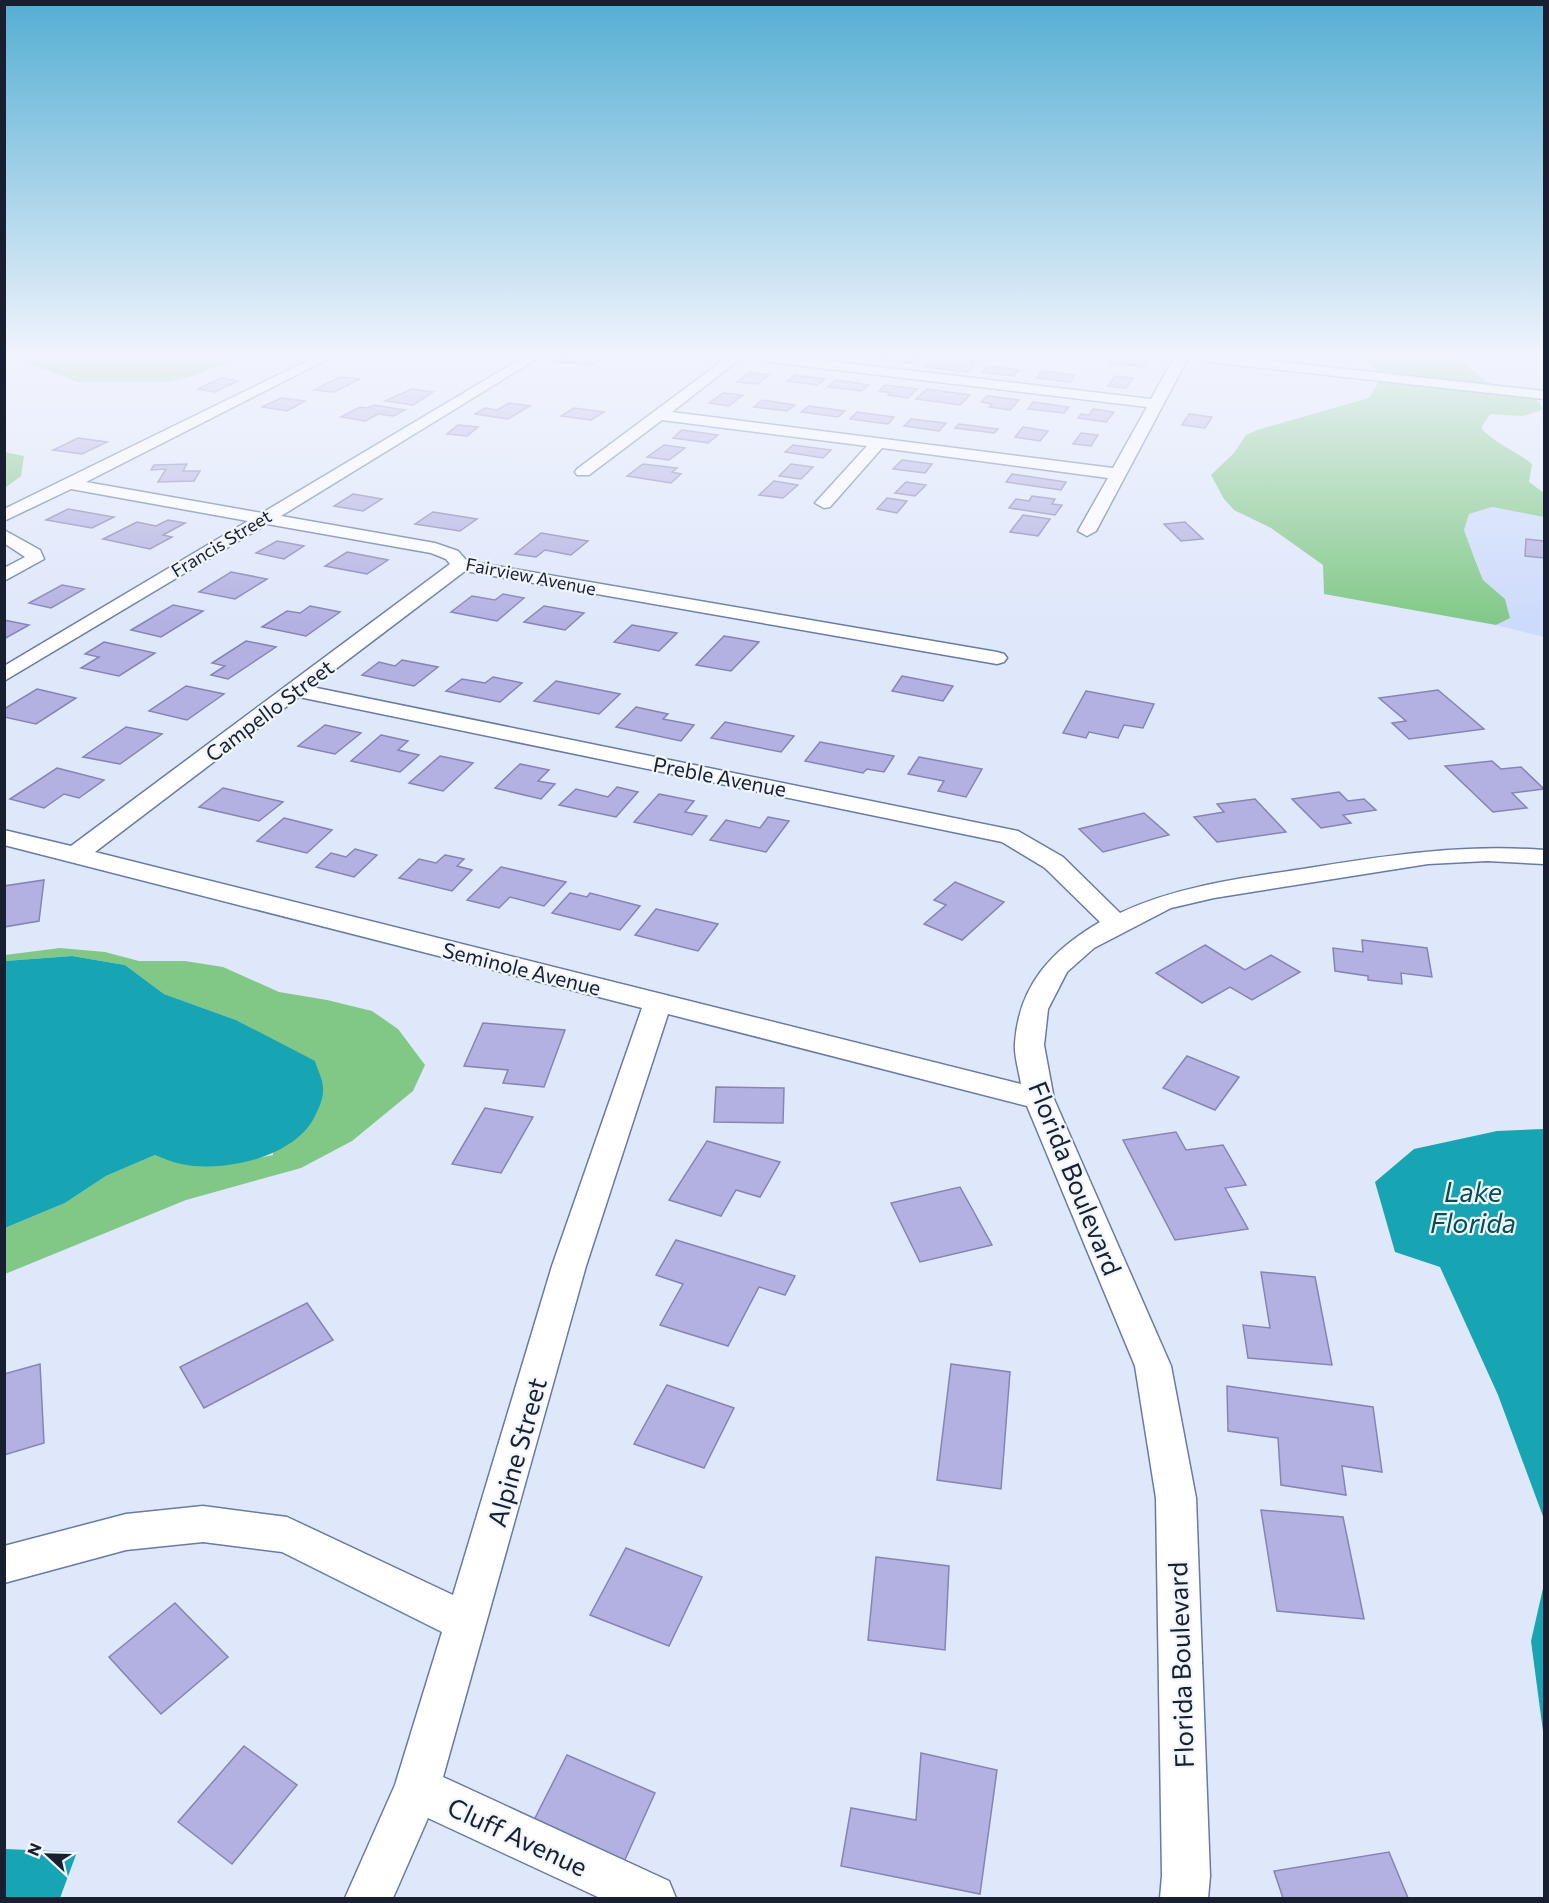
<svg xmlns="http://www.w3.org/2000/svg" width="1549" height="1903" viewBox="0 0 1549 1903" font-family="Commissioner,sans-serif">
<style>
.built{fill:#ccdafb}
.green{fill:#81c887}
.water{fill:#17a4b3}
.building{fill:#b3b1e2;stroke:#8684b3;stroke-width:1.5}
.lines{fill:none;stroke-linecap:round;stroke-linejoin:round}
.minor-casing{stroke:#687ba6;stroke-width:3}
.minor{fill:#fff;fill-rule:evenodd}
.labels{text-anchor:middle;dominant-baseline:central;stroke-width:4.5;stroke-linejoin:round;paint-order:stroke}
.far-street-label{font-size:18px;fill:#181f30;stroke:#f0f5fe}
.street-label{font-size:21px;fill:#181f30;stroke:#f0f5fe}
.near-street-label{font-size:26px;fill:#181f30;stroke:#f0f5fe}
.near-water-label{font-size:27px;font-style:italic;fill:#004e56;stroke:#f0f5fe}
</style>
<rect width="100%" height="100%" fill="#dfe7fb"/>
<polygon class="built" points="1492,507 1544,517 1544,637 1496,625 1510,618 1505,599 1483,580 1464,530 1469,514"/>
<g class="green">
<polygon points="14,358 231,358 224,364 193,376 170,382 78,382"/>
<polygon points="1363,358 1457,358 1489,383 1505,388 1380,374"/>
<path d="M1380,379L1527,395L1535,398L1544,409L1523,416L1490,414L1481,428C1495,444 1515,450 1532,464L1529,482L1544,493V517L1492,507L1469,514L1464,530L1475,560L1483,580L1505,599L1510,618L1496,625L1324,594L1323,565L1271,528L1234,510L1224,499L1211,475L1234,453L1246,435L1260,429L1369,398Z"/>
<polygon points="5,452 24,456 21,476 5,488"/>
<path d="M60,948L105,952L139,961H185L223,967L279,992L327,1000L372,1011L398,1029L425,1065L413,1091L352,1141L301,1168L186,1200L5,1274V1228L65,1203L106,1176L155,1155C201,1170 226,1164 273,1155L269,1038L236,1020L164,994L125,965L72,956L5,961V955Z"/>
</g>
<g class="water">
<path d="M72,956L125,965L164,994L236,1020L315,1061C317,1069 323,1079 323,1088C324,1098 318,1110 314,1118C293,1158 222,1173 181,1164C172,1162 163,1158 155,1155L106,1176L65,1203L5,1228V961Z"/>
<polygon points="1544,1129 1544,1519 1498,1395 1440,1267 1395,1252 1375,1182 1414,1149 1497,1131"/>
<polygon points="1544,1584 1544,1739 1531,1641"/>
<polygon points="5,1849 77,1852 60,1898 5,1898"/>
</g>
<g class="building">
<polygon points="561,358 591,358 603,359 593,365 554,362"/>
<polygon points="874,358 921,358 915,364"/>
<polygon points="936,358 947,358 977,361 967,372 926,367"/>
<polygon points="1114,358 1117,358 1149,361 1145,367 1109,363"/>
<polygon points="988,366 1019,370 1013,376 982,372"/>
<polygon points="1042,371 1075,375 1070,382 1037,378"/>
<polygon points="749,372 769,375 757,384 737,382"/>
<polygon points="795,375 825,379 817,385 787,381"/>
<polygon points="1115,376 1133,378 1126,388 1108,386"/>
<polygon points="340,377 360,379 334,392 314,390"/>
<polygon points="221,378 238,381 215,392 198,389"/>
<polygon points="836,380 869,385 861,391 828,387"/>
<polygon points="885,385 917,389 908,398 888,395 891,393 879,391"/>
<polygon points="412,389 433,392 413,405 385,401"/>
<polygon points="927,389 970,395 960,405 916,399"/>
<polygon points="723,393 743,395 729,406 709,403"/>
<polygon points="987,396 1019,400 1010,410 989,407 992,404 981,402"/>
<polygon points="281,398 305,401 287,411 262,407"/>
<polygon points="762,400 795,405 787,411 754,407"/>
<polygon points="1033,402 1069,407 1064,413 1028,409"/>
<polygon points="509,403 530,406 508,419 475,414 485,408 497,410"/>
<polygon points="374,405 405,410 393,416 378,414 365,421 341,417 360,407 367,408"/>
<polygon points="809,406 845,411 838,417 801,412"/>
<polygon points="574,408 604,412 591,420 561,416"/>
<polygon points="1093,409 1114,412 1106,422 1078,418 1081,414 1089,415"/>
<polygon points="857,412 894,417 888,424 850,419"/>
<polygon points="1189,414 1212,417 1205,428 1182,425"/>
<polygon points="911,419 946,423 939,431 904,426"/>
<polygon points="959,424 998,429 994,433 955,428"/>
<polygon points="458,425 478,427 467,436 447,434"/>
<polygon points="1023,427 1048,431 1040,441 1015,437"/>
<polygon points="682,430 718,435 708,443 673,438"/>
<polygon points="1081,433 1098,435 1091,446 1073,444"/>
<polygon points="78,438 107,442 82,454 53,450"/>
<polygon points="664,445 685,448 669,460 647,457"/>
<polygon points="793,445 831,450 823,458 785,452"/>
<polygon points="902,460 932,464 925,473 893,469"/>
<polygon points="187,464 183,471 200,471 194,481 158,482 166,469 151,470 154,465"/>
<polygon points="643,464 677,468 672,472 681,474 671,483 627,476"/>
<polygon points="791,464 813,467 801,479 779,476"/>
<polygon points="1012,474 1066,482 1061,490 1006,482"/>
<polygon points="774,481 798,485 783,498 759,495"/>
<polygon points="906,482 926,485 915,496 895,493"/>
<polygon points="353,494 382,499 363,511 334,506"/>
<polygon points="1032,496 1055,499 1052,504 1062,505 1055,515 1009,508 1016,499 1029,501"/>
<polygon points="887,498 907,501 897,513 877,509"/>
<polygon points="68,509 114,517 92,528 46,520"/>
<polygon points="433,512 477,519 460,531 415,524"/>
<polygon points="1023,515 1050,519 1038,536 1010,532"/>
<polygon points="168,520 185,523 163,535 172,537 150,549 103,539 137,522 156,526"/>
<polygon points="1185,522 1203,539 1181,541 1164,524"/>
<polygon points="541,533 588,541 571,555 545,550 536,557 515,554"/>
<polygon points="1526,539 1544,541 1544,558 1525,556"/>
<polygon points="277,541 304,546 284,559 256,553"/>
<polygon points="347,552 388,560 367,574 325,566"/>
<polygon points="231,572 267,579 235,599 199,592"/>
<polygon points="62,585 84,589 51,608 29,603"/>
<polygon points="503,594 524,598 497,621 451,612 472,596 495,600"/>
<polygon points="173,605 203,611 161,637 131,630"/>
<polygon points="310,606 340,612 306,636 262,627 287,611 300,613"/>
<polygon points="544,606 584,613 565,630 524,622"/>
<polygon points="4,620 29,625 4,639"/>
<polygon points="632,625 677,633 659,651 614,642"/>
<polygon points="724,636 759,642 731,671 696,665"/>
<polygon points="246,641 276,647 228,679 211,675 225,666 212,663"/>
<polygon points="104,642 155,653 119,676 81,668 99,657 85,654"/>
<polygon points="402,660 438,667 414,686 362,675 379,662 395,666"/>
<polygon points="902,676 953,686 943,701 892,691"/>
<polygon points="493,677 522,683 500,702 446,691 462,679 485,683"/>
<polygon points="556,681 620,694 599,714 534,701"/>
<polygon points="186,686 224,694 187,720 149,711"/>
<polygon points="37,689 76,698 36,724 4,717 4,709"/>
<polygon points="1438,690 1484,729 1409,739 1392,723 1406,721 1379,698"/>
<polygon points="1086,691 1154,704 1143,728 1124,725 1118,738 1089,732 1086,738 1063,733"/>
<polygon points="636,707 668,714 663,719 694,725 681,741 616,727"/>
<polygon points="725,722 794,736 781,752 711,738"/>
<polygon points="325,725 361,733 335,754 298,746"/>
<polygon points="126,727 162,734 120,764 83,757"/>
<polygon points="381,735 408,741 398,750 419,755 400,772 351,761"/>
<polygon points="820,742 894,756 884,772 867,769 863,773 805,761"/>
<polygon points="440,756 473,763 443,791 409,783"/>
<polygon points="919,757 982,769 966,797 938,791 944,781 908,774"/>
<polygon points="1492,761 1501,769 1521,767 1544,789 1512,793 1527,808 1493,812 1445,766"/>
<polygon points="520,764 549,770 538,781 555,784 541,799 495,788"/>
<polygon points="57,768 104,780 79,798 64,794 44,808 10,799"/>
<polygon points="617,787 638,792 616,817 559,805 576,789 608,797"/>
<polygon points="223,788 283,802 259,821 199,807"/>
<polygon points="1339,792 1348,801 1364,799 1376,810 1343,815 1351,823 1321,828 1292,799"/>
<polygon points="659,794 694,801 685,812 707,816 692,835 634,822"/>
<polygon points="1255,799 1286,832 1217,842 1194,817 1224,812 1217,804"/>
<polygon points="1144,813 1169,835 1103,852 1079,829"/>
<polygon points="768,817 789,821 766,852 710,840 726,820 760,828"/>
<polygon points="284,818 332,830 307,853 257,841"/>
<polygon points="355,849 377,855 354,877 316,867 331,853 346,857"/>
<polygon points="445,855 464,859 457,866 472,870 452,891 399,878 419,859 436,863"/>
<polygon points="501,867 566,882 544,906 510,897 499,908 467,900"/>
<polygon points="44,880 39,921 4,927 4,886"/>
<polygon points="955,882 1004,902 962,940 924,924 946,905 934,900"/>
<polygon points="570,893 587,897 590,893 640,906 620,930 552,913"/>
<polygon points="656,909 718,924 698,951 635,935"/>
<polygon points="1362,940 1427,948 1432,977 1401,973 1402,984 1368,980 1368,976 1335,971 1333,948 1363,952"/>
<polygon points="1205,945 1245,970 1271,955 1300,972 1252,1000 1230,987 1202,1003 1156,973"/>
<polygon points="483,1023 565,1030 544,1087 503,1083 508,1070 464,1066"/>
<polygon points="1187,1056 1239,1077 1215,1110 1163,1088"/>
<polygon points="716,1087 784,1088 783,1123 714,1122"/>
<polygon points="485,1108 533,1117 501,1173 452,1164"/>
<polygon points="1176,1132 1186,1150 1223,1145 1246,1185 1225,1188 1248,1229 1175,1240 1123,1140"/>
<polygon points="707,1141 780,1162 760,1197 736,1190 721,1216 669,1200"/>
<polygon points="960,1187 992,1245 920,1262 891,1203"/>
<polygon points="676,1240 795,1276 785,1295 759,1287 728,1346 660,1325 683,1284 656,1275"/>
<polygon points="1261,1272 1315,1277 1332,1365 1248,1358 1243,1325 1270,1328"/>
<polygon points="307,1303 333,1340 204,1408 180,1367"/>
<polygon points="40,1364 44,1443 4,1455 4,1374"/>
<polygon points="951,1364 1010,1372 1001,1489 937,1480"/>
<polygon points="667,1385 734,1408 704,1468 634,1444"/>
<polygon points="1227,1386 1373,1407 1382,1472 1342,1466 1346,1495 1281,1485 1278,1438 1228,1431"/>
<polygon points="1261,1510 1343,1517 1364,1619 1277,1611"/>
<polygon points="626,1548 702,1577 669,1646 590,1615"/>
<polygon points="876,1557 949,1566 945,1650 868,1640"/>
<polygon points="175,1603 228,1657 161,1714 109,1657"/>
<polygon points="244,1746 297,1785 232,1864 178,1822"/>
<polygon points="921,1753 997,1770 980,1894 841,1866 851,1808 916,1820"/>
<polygon points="567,1755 655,1793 623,1864 532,1824"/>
<polygon points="1389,1852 1408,1898 1283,1898 1274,1871"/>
</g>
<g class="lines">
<g class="minor-casing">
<g id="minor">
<path d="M313,358H330L86,482L262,513L522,358H538L281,516L435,543L458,551L467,561L997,652L1004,654L1007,658L1004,662L997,664L465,571L312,687L1018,831L1063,857L1120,913C1180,885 1244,878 1309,868C1389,855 1463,844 1544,850V864L1487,861L1428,864L1214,898L1171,908L1094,948L1067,972L1048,1009L1044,1045L1054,1099L1171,1366L1196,1498L1210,1876L1208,1898H1160L1162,1876L1156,1498L1135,1366L1027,1106L668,1014L586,1266L443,1777L669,1881L676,1898H600L428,1818L393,1898H345L395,1785L442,1632L282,1552L203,1542L126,1550L4,1583V1546L126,1514L203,1506L287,1517L453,1595L552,1266L642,1008L4,845V830L71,846L450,564L446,559L431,553L267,524L4,681V666L248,521L71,489L4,521V509ZM299,697L1002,842L1045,868L1100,922C1052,950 1019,985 1015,1043C1014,1056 1019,1071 1021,1084L95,852Z"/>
<polygon points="726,358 741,358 672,412 1113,468 1147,407 770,362 763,358 803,358 1151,399 1174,358 1188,358 1096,531 1087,536 1078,531 1108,478 882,448 830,507 824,508 815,503 867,446 662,420 589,475 577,475 575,472 577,469"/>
<polygon points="1202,358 1245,358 1544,391 1544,399 1209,362"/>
<polygon points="4,530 40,550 44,559 4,581 4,568 25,557 4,543"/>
</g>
</g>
<use href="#minor" class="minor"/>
</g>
<linearGradient id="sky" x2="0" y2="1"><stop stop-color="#54aed3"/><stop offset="0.57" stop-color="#f1f4fd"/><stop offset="1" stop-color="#f1f4fd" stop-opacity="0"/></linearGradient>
<rect width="1549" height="624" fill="url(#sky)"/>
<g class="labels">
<g class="far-street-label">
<text transform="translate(221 543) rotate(-31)">Francis Street</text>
<text transform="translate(531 576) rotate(11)">Fairview Avenue</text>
</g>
<g class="street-label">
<text transform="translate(269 710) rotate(-37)">Campello Street</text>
<text transform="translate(720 776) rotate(11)">Preble Avenue</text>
<text transform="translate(522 968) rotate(14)">Seminole Avenue</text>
</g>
<g class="near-street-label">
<text transform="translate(1076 1178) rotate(68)">Florida Boulevard</text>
<text transform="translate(516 1452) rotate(-74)">Alpine Street</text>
<text transform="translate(1180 1665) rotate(-92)">Florida Boulevard</text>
<text transform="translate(518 1836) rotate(25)">Cluff Avenue</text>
</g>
<g class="near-water-label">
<text x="1473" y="1191">Lake<tspan x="1473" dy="31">Florida</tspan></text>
</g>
</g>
<rect width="1549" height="1903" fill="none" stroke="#181f30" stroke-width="12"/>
<g transform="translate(48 1855) rotate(292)" stroke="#f0f5fe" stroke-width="4.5" paint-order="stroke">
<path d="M0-4.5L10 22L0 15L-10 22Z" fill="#181f30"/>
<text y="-9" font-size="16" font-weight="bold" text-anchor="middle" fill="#181f30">N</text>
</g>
</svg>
